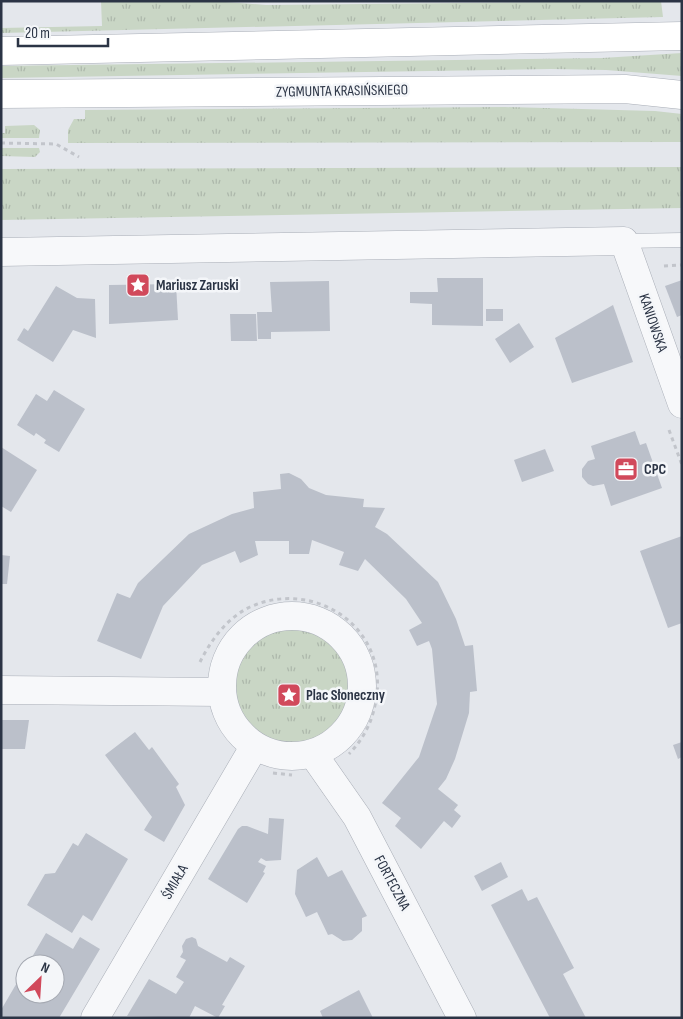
<svg xmlns="http://www.w3.org/2000/svg" width="683" height="1019" viewBox="0 0 683 1019" font-family="'Sofia Sans Condensed',sans-serif">
<style>
.grass{fill:url(#grass-tufts)}
.building{fill:#bbc0ca}
.lines{fill:none;stroke-linecap:round;stroke-linejoin:round}
.service-casing{stroke:#a9aeb7;stroke-width:15}
.minor-casing{stroke:#a9aeb7;stroke-width:29}
.secondary-casing{stroke:#a9aeb7;stroke-width:29}
.path{stroke:#c2c5cb;stroke-width:3;stroke-dasharray:4 4;stroke-linecap:butt}
.service{stroke:#f7f8fa;stroke-width:14}
.minor{stroke:#f7f8fa;stroke-width:28}
.secondary{stroke:#fff;stroke-width:28}
.labels{text-anchor:middle;dominant-baseline:central;stroke-width:5;stroke-linejoin:round;paint-order:stroke}
.street-label{font-size:15px;fill:#2b3445;stroke:#f4f6f9}
.poi-label{font-size:15px;font-weight:bold;fill:#2b3445;stroke:#f4f6f9;text-anchor:start}
</style>
<defs>
<pattern id="grass-tufts" width="24" height="20" patternUnits="userSpaceOnUse" patternTransform="scale(1.25)"><rect width="24" height="20" fill="#c9d6c5"/><path d="M3 7l-1-3M5 7V3M7 7l1-3M15 17l-1-3M17 17v-4M19 17l1-3" fill="none" stroke="#adb8ab"/></pattern>
</defs>
<rect width="100%" height="100%" fill="#e4e7ec"/>
<g class="grass">
<polygon points="101,1 212,1 266,5 661,1 663,17 1,33 1,28 102,26"/>
<polygon points="682,53 682,76 606,70 551,69 1,78 1,66 602,58"/>
<polygon points="505,107 655,111 682,114 682,142 68,143 68,130 74,119 85,119 85,110"/>
<polygon points="34,125 40,130 39,138 1,138 1,133 5,133 5,126"/>
<polygon points="1,148 39,148 40,152 35,157 1,156"/>
<polygon points="682,167 682,208 1,220 1,169"/>
<circle cx="292" cy="686" r="60"/>
</g>
<g class="building">
<polygon points="437,278 483,278 483,326 432,325 432,304 410,303 410,292 438,292"/>
<polygon points="682,280 682,315 677,317 665,286"/>
<polygon points="329,281 330,331 271,332 271,339 258,339 257,312 272,312 270,282"/>
<polygon points="176,284 178,320 109,324 109,285"/>
<polygon points="56,286 77,298 95,299 96,338 73,330 53,362 17,340 24,328 28,331"/>
<polygon points="613,305 633,362 572,383 555,338"/>
<rect x="486" y="309" width="17" height="12"/>
<polygon points="230,314 256,314 257,341 231,341"/>
<polygon points="519,323 534,347 510,363 495,339"/>
<polygon points="54,390 85,409 59,452 44,443 46,440 36,433 34,436 17,425 36,394 47,401"/>
<polygon points="635,431 640,445 646,443 662,488 611,506 604,484 593,486 588,484 582,477 582,469 588,461 595,459 591,446"/>
<polygon points="1,447 37,470 11,512 1,506"/>
<polygon points="545,449 554,471 522,482 514,460"/>
<polygon points="289,473 301,479 309,488 326,495 364,499 363,507 385,508 375,527 387,534 438,582 456,619 465,646 473,645 477,691 470,692 469,713 455,759 446,779 438,789 458,805 454,810 461,816 452,828 444,821 421,849 395,826 401,818 382,803 419,757 437,704 432,649 429,641 417,646 409,630 422,623 406,599 365,559 358,571 339,565 344,552 312,540 309,554 289,554 289,541 255,541 258,555 240,563 235,551 202,565 163,606 141,659 97,641 117,593 130,598 138,583 189,534 232,514 254,508 253,492 281,489 280,474"/>
<polygon points="682,536 682,623 668,628 640,551"/>
<polygon points="1,555 10,556 7,584 1,584"/>
<polygon points="1,720 29,720 25,749 1,749"/>
<polygon points="135,732 149,750 152,747 179,784 176,787 185,805 164,842 144,830 152,817 105,755"/>
<polygon points="682,742 682,757 678,759 673,745"/>
<polygon points="269,818 284,819 281,860 266,861 261,858 258,862 266,866 263,872 265,873 247,903 208,879 238,829 242,826 247,826 268,834"/>
<polygon points="86,833 128,859 92,921 83,915 72,933 27,905 45,874 55,873 73,843 78,846"/>
<polygon points="317,857 328,877 342,870 367,916 362,918 362,931 352,940 343,941 332,934 328,935 317,912 306,917 295,894 297,870"/>
<polygon points="501,862 508,877 482,891 474,876"/>
<polygon points="522,889 528,901 537,897 574,968 563,974 586,1018 550,1018 491,905"/>
<polygon points="46,933 73,949 80,937 100,949 59,1018 1,1018 1,1010 25,969 25,994 55,994 55,964 28,964"/>
<polygon points="192,937 196,939 198,946 227,962 230,957 245,966 222,1005 225,1006 218,1018 195,1006 189,1018 127,1016 149,979 176,994 184,982 176,977 186,960 180,957 183,952 182,946 186,939"/>
<polygon points="359,990 373,1018 323,1018 320,1011"/>
</g>
<g class="lines">
<g class="service-casing">
<polyline id="service" points="624,241 682,240"/>
</g>
<g class="minor-casing">
<g id="minor">
<polyline points="1,252 624,241 682,404"/>
<circle cx="292" cy="686" r="70"/>
<polyline points="1,690 222,692"/>
<polyline points="313,754 357,817 462,1018"/>
<polyline points="95,1018 254,747"/>
</g>
</g>
<g class="secondary-casing">
<g id="secondary">
<polyline points="1,51 682,36"/>
<polyline points="1,94 625,89 682,95"/>
</g>
</g>
<g class="path">
<polyline points="1,143 56,144 79,157"/>
<polyline points="664,266 682,265"/>
<polyline points="669,430 682,465"/>
<path d="M200,662C211,640 227,618 250,607C312,579 384,624 377,693C374,718 366,736 349,754"/>
<polyline points="273,773 292,775"/>
</g>
<use href="#service" class="service"/>
<use href="#minor" class="minor"/>
<use href="#secondary" class="secondary"/>
</g>
<defs>
<g id="sight-square" transform="scale(1.25)"><rect x="-9" y="-9" width="18" height="18" rx="4" fill="#d1495b" stroke="#f4f6f9"/><path d="M0-6L1.8-2.2L6-1.7L2.9 1.2L3.7 5.4L0 3.3L-3.7 5.4L-2.9 1.2L-6-1.7L-1.8-2.2Z" fill="#fff"/></g>
<g id="office-square" transform="scale(1.25)"><rect x="-9" y="-9" width="18" height="18" rx="4" fill="#d1495b" stroke="#f4f6f9"/><path d="M-6-3h4V-5.5h4V-3h4V5H-6ZM-1-4.5V-3h2v-1.5ZM-6 0V1H6V0Z" fill="#fff"/></g>
</defs>
<g fill-rule="evenodd">
<use href="#sight-square" x="138" y="285"/>
<use href="#office-square" x="626" y="469"/>
<use href="#sight-square" x="289" y="695"/>
</g>
<g class="labels">
<g class="street-label">
<text transform="translate(342 91) rotate(-1)">ZYGMUNTA KRASIŃSKIEGO</text>
<text transform="translate(653 323) rotate(71)">KANIOWSKA</text>
<text transform="translate(175 882) rotate(-60)">ŚMIAŁA</text>
<text transform="translate(392 883) rotate(62)">FORTECZNA</text>
</g>
<g class="poi-label">
<text x="156" y="285">Mariusz Zaruski</text>
<text x="644" y="469">CPC</text>
<text x="306" y="695">Plac Słoneczny</text>
</g>
</g>
<rect width="683" height="1019" fill="none" stroke="#2b3445" stroke-width="5"/>
<g transform="translate(40 979) rotate(25)"><circle r="24" fill="#f4f6f9" stroke="#a4a8b1"/>
<path d="M0-4L9 19L0 12L-9 19Z" fill="#d1495b"/>
<text y="-8" font-size="14" font-weight="bold" text-anchor="middle" fill="#2b3445">N</text>
</g>
<path d="M18 38v8h90v-8" fill="none" stroke="#2b3445" stroke-width="2.5"/>
<text x="25" y="38" font-size="15" fill="#2b3445" stroke="#f4f6f9" stroke-width="4" paint-order="stroke">20 m</text>
</svg>
